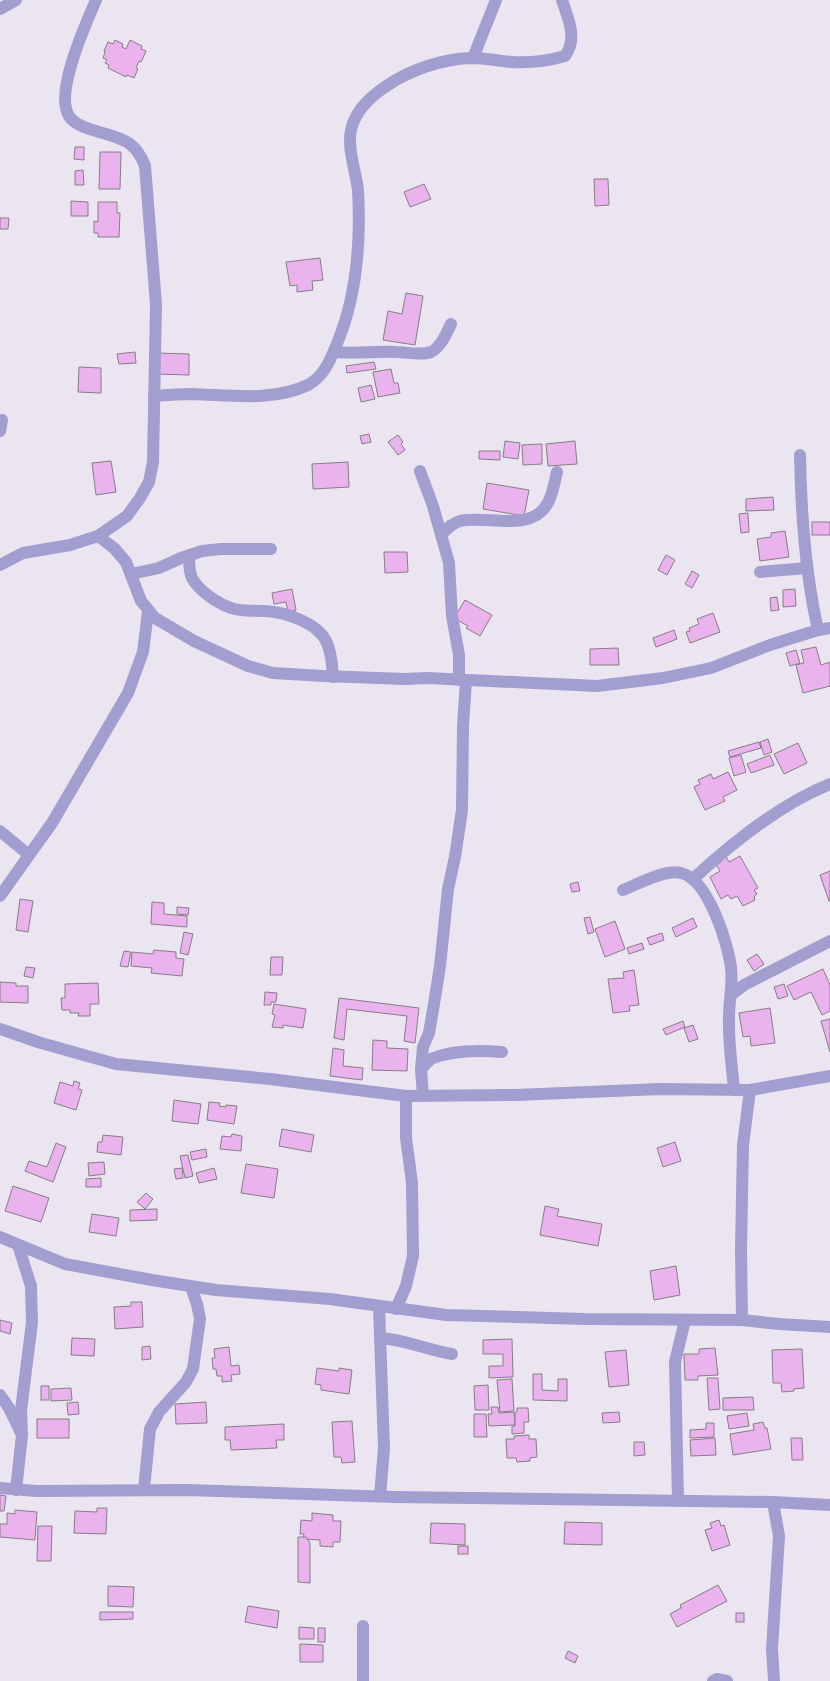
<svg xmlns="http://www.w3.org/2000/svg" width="830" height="1681" viewBox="0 0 830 1681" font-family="'PT Sans Narrow',sans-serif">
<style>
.building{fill:#ebb3ed;stroke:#867d86}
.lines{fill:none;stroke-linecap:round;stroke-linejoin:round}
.street{stroke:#a29ecf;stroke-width:12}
</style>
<rect width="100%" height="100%" fill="#ebe5f2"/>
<g class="building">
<polygon points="115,40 123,44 122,47 126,49 130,40 142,46 141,49 146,51 141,62 139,61 136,68 138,69 134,78 127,75 126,77 108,68 109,65 105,63 107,60 103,58 105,52 104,51 108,42 113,44"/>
<polygon points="75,147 84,147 84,160 74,159"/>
<polygon points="100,152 121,152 120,189 99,189"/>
<polygon points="83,170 84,185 75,185 75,171"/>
<polygon points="594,179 608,179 609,205 595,206"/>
<polygon points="424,184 431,199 410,207 404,192"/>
<polygon points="71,201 88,202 88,216 71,216"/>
<polygon points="98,202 117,202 117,213 120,213 119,237 98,237 98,233 94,233 94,221 98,222"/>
<polygon points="0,218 9,218 8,229 0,229"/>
<polygon points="320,258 323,280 312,281 313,290 297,292 297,285 290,286 286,262"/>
<polygon points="406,293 423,296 415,345 383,340 388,311 402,314"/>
<polygon points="135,352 136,363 119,364 117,354"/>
<polygon points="158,353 189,354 189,375 158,374"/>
<polygon points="374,362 376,369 347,373 346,366"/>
<polygon points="79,367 101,368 101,393 78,392"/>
<polygon points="391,369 394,383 398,383 400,393 378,397 373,372"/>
<polygon points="371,385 375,399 361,402 358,388"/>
<polygon points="369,434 371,442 362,444 360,436"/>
<polygon points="398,435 403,442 401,444 405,450 398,455 388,442"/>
<polygon points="505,441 520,443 518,459 503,457"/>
<polygon points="575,441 577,464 548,466 546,444"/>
<polygon points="542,444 542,464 523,465 522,445"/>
<polygon points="479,451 500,451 500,460 479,459"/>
<polygon points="111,461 116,492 96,495 92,463"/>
<polygon points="348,462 349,487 313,489 312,464"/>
<polygon points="487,483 529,490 524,516 483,509"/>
<polygon points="773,497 774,510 746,511 746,499"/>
<polygon points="748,513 749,532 741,533 739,514"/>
<rect x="812" y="522" width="18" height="13"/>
<polygon points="785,531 789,557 760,561 757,539 771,537 771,533"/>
<polygon points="384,552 407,552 408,572 385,573"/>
<polygon points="666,555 675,560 667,575 658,570"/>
<polygon points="692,571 699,575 692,588 685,584"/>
<polygon points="292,589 296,610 288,612 286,602 274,604 272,593"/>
<polygon points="795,589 796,606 783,607 783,590"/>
<polygon points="777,597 779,610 771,611 770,598"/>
<polygon points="465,600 492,615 480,636 466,628 468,626 454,618"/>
<polygon points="713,613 720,632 690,643 686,632 690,631 689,628 699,624 697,619"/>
<polygon points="674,630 677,639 656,647 653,638"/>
<polygon points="816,647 821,665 830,662 830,686 803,693 796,665 804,663 801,650"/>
<polygon points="618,648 619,665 590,665 590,649"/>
<polygon points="796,650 800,663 790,666 786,653"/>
<polygon points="768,739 772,752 764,755 760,742"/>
<polygon points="759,742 761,748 730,757 728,751"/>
<polygon points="798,743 807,763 784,774 774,754"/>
<polygon points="741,755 746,772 734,776 729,758"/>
<polygon points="770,755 774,765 751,773 747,764"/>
<polygon points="728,772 737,790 723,797 725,801 705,810 694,787 700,784 698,780 711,774 713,779"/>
<polygon points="725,855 729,862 740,856 758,888 754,890 757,894 754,897 755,900 743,906 737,896 731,899 728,895 721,899 710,877 720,871 714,861"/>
<polygon points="830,871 830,901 829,901 820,875"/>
<polygon points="578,882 580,891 572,892 570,884"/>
<polygon points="20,899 33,901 28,932 16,930"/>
<polygon points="152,902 164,903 164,914 187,916 187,927 151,924"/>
<polygon points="177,907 189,908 188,915 177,914"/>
<polygon points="590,917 594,932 588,934 584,918"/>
<polygon points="693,918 697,927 676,937 672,928"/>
<polygon points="615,921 625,949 605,957 595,929"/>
<polygon points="184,932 193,934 188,955 180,953"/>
<polygon points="662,933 664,940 650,945 647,938"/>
<polygon points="642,943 644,949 629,954 627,948"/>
<polygon points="154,950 176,952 176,958 184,959 182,976 151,973 152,968 131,966 132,952 153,954"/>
<polygon points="124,951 131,952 128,967 120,966"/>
<polygon points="757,954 764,964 754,971 747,960"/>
<polygon points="271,957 283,957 282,975 270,975"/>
<polygon points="26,967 35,968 33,978 24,976"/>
<polygon points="823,969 830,985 830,1011 822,1015 811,992 794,1000 787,986"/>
<polygon points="634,970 639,1005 629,1006 630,1011 613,1013 608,979 624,978 623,972"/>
<polygon points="0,982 16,983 16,986 28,986 28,1003 0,1002"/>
<polygon points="98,983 99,1004 90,1004 90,1016 78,1016 79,1013 70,1013 70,1010 62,1010 61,998 65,998 65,984"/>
<polygon points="784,984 788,996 778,999 774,987"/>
<polygon points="265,992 277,993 276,1002 271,1002 271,1005 264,1005"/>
<polygon points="339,998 419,1008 415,1043 404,1041 407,1016 347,1009 344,1040 334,1038"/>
<polygon points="274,1004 306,1009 303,1028 283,1025 283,1028 272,1027 275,1015 272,1014"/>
<polygon points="770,1008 775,1043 751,1046 750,1036 743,1037 739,1013"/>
<polygon points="830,1019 830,1052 821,1021"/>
<polygon points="683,1021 685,1027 666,1035 663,1029"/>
<polygon points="693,1025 698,1039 689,1042 684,1028"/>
<polygon points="373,1040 387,1041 387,1048 408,1049 407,1071 372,1070"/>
<polygon points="333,1048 344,1050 343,1066 363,1068 362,1080 330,1076"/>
<polygon points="74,1081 80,1083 78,1089 82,1090 76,1110 54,1103 60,1082 73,1086"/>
<polygon points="174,1100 201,1104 198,1124 172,1121"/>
<polygon points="209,1102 220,1103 219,1106 226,1107 226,1105 237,1106 234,1124 207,1120"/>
<polygon points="282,1129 314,1135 311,1152 279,1146"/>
<polygon points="232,1134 242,1136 241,1151 220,1149 222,1136 231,1137"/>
<polygon points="103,1135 123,1137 121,1155 97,1152 98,1142 102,1142"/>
<polygon points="675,1142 681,1161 663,1167 657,1148"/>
<polygon points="56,1143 66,1147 53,1182 25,1171 29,1161 47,1167"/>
<polygon points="206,1149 207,1157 192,1160 190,1152"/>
<polygon points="188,1155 193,1176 185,1178 180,1156"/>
<polygon points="104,1162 105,1174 89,1176 88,1163"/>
<polygon points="246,1164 278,1169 274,1198 241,1193"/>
<polygon points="182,1168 183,1178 176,1179 174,1169"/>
<polygon points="214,1168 217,1179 199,1183 196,1173"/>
<polygon points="101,1178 101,1187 86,1187 86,1179"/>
<polygon points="13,1186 49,1198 41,1222 5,1211"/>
<polygon points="146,1193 153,1199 145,1209 137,1202"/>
<polygon points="545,1206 559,1209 557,1216 602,1224 598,1246 540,1235"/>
<polygon points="157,1209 157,1220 130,1221 130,1210"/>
<polygon points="92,1214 119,1218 116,1236 89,1232"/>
<polygon points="676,1266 680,1295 654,1300 650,1271"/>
<polygon points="131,1302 142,1302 143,1327 115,1329 114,1307 131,1306"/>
<polygon points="0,1320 12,1323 10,1334 0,1331"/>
<polygon points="72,1338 95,1339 94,1356 71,1355"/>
<polygon points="512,1339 513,1377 489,1378 489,1366 503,1366 503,1354 483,1354 483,1340"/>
<polygon points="150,1346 151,1359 142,1360 142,1347"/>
<polygon points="229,1347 231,1366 239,1365 240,1374 231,1375 232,1381 222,1382 222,1376 217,1376 216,1369 213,1369 212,1358 215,1358 214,1349"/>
<polygon points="715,1348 718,1375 698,1376 698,1380 685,1380 684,1354 699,1354 699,1349"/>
<polygon points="802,1349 804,1388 794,1389 794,1391 782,1392 781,1383 773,1383 772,1350"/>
<polygon points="626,1350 629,1385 609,1387 605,1352"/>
<polygon points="317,1368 339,1371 339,1368 352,1370 349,1394 321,1390 321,1385 315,1384"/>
<polygon points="533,1374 542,1374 542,1390 558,1391 558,1379 567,1379 567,1401 533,1400"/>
<polygon points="707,1378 718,1378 720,1409 709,1410"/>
<polygon points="512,1379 514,1411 500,1412 497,1380"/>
<polygon points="488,1385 489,1410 475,1410 474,1386"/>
<rect x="41" y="1386" width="8" height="14"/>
<polygon points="71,1388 72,1400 51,1401 51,1389"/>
<polygon points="753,1397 754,1410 723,1410 723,1398"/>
<polygon points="78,1402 79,1414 68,1415 67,1403"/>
<polygon points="206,1402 207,1423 176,1424 175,1404"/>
<polygon points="491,1407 498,1407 499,1413 514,1412 515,1425 489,1426 488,1414 492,1414"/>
<polygon points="517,1408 528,1408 529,1422 524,1422 524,1433 512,1434 512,1426 515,1426 515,1412 517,1412"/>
<polygon points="619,1412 620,1422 603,1423 602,1413"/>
<polygon points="747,1413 749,1426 729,1429 727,1416"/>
<polygon points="474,1414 486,1414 487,1437 474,1437"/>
<rect x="37" y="1419" width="32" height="19"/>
<polygon points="352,1421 355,1462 342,1463 341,1457 334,1457 332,1422"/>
<polygon points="763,1422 765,1428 767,1428 771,1449 733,1455 730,1434 754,1430 753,1424"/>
<polygon points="706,1423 714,1423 714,1437 690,1438 690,1430 706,1429"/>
<polygon points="284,1424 284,1440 276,1440 277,1448 231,1450 230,1440 225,1440 225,1427"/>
<polygon points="529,1435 529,1439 536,1439 537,1457 530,1458 530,1461 517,1462 516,1458 507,1458 506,1439 514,1439 514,1436"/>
<polygon points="715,1438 716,1455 691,1456 690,1440"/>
<polygon points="791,1438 802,1438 803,1460 792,1460"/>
<polygon points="634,1442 644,1442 645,1455 634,1456"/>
<polygon points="0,1495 6,1496 4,1511 0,1511"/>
<polygon points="97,1508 107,1508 106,1534 74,1533 75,1511 97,1512"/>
<polygon points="15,1510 37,1512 35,1540 0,1537 0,1524 7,1524 7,1513 15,1514"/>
<polygon points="312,1513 333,1515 333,1521 341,1521 340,1542 333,1542 333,1547 320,1546 320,1540 303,1539 304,1534 300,1534 301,1520 312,1521"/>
<polygon points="719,1520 721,1526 724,1525 730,1545 712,1551 705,1530 712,1528 710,1523"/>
<polygon points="565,1522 602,1523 602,1545 564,1544"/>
<polygon points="431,1523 465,1524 465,1545 430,1543"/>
<polygon points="38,1526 52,1526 51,1561 37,1561"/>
<polygon points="298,1537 306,1537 310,1543 310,1583 298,1582"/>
<rect x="458" y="1546" width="10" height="8"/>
<polygon points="718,1585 727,1601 677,1627 670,1614 681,1608 680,1605"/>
<polygon points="108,1586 134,1587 133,1607 108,1606"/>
<polygon points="248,1606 279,1611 277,1628 245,1622"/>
<polygon points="100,1612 133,1612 133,1619 100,1620"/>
<rect x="736" y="1613" width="8" height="9"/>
<polygon points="299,1627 314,1628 314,1639 299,1639"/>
<rect x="318" y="1628" width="7" height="14"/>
<polygon points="300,1644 323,1645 323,1662 300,1662"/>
<polygon points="568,1651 578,1656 575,1663 565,1658"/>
</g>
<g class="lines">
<g class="street">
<polyline points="0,9 16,0"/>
<polyline points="473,58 496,0"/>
<path d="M334,352C355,354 375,351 396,352C407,352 420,356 431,352C441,347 446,334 451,324"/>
<path d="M154,396C167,395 179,394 192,394C230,395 272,402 308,385C323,377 330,361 336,346C357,297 361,243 358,190C356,173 347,147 351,130C355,112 370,97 385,87C409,70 442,59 471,58C485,58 499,61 512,62C530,63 548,61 565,56C578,38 568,19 562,0"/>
<polyline points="0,431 2,420"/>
<path d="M800,455C801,514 805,572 818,630"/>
<polyline points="420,471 433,506 449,563 452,616 459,655 459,680"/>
<path d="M441,535C447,529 452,523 460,521C486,515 529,532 546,506C553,496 554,483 557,472"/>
<polyline points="98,536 114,548 126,562 141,601 155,618 194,641 248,666 273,673 323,676 405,679 427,678 597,686 663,678 711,668 770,645 818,630 830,628"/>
<path d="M189,555C189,562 189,572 192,578C199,591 217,603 231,608C241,612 254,610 265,611C285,612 319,623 327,643C332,654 332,665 333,677"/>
<path d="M0,565L23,553L70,545L98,536L127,516L140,498L149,482L153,462L156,304L145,166C137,145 127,140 106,134C94,130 76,127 69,116C54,93 86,24 96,0"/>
<polyline points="760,572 807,568"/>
<polyline points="131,574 159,568 181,558 202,551 221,549 271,549"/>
<polyline points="0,831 29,855"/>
<path d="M693,879C733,842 780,804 830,784"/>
<path d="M623,890C638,884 666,869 681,873C708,879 728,943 731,968C733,985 729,1000 729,1017C728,1041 732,1066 734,1090"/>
<polyline points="0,896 52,823 128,693 143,652 148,612"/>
<polyline points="731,995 744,985 830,941"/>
<polyline points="0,1029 41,1043 116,1064 270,1079 406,1096 516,1095 660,1089 750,1090 830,1076"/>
<path d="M421,1069C425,1065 429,1060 433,1058C454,1050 480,1050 502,1052"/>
<polyline points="423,1096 421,1069 423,1047 429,1033 434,1004 440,966 448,889 455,857 462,810 463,726 466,680"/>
<polyline points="0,1237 65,1264 152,1280 216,1290 330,1299 446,1315 585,1319 742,1320 779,1324 830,1327"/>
<polyline points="379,1306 384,1448 380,1496"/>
<polyline points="396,1309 406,1286 413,1256 412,1183 406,1138 406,1096"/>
<polyline points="742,1320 741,1249 743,1145 750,1090"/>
<path d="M381,1338C406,1340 428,1350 452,1354"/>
<polyline points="0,1395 9,1408 20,1431"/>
<polyline points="0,1488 36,1491 188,1490 394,1497 773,1502 830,1505"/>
<polyline points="144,1489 150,1429 159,1412 186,1382 193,1369 200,1319 197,1304 191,1287"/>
<polyline points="16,1490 22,1435 21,1410 32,1322 31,1286 18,1245"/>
<polyline points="678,1501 675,1362 685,1320"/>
<polyline points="773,1502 779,1536 772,1649 774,1681"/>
<polyline points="363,1681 363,1626"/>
<polyline points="713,1681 717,1679 727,1681"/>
</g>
</g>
</svg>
